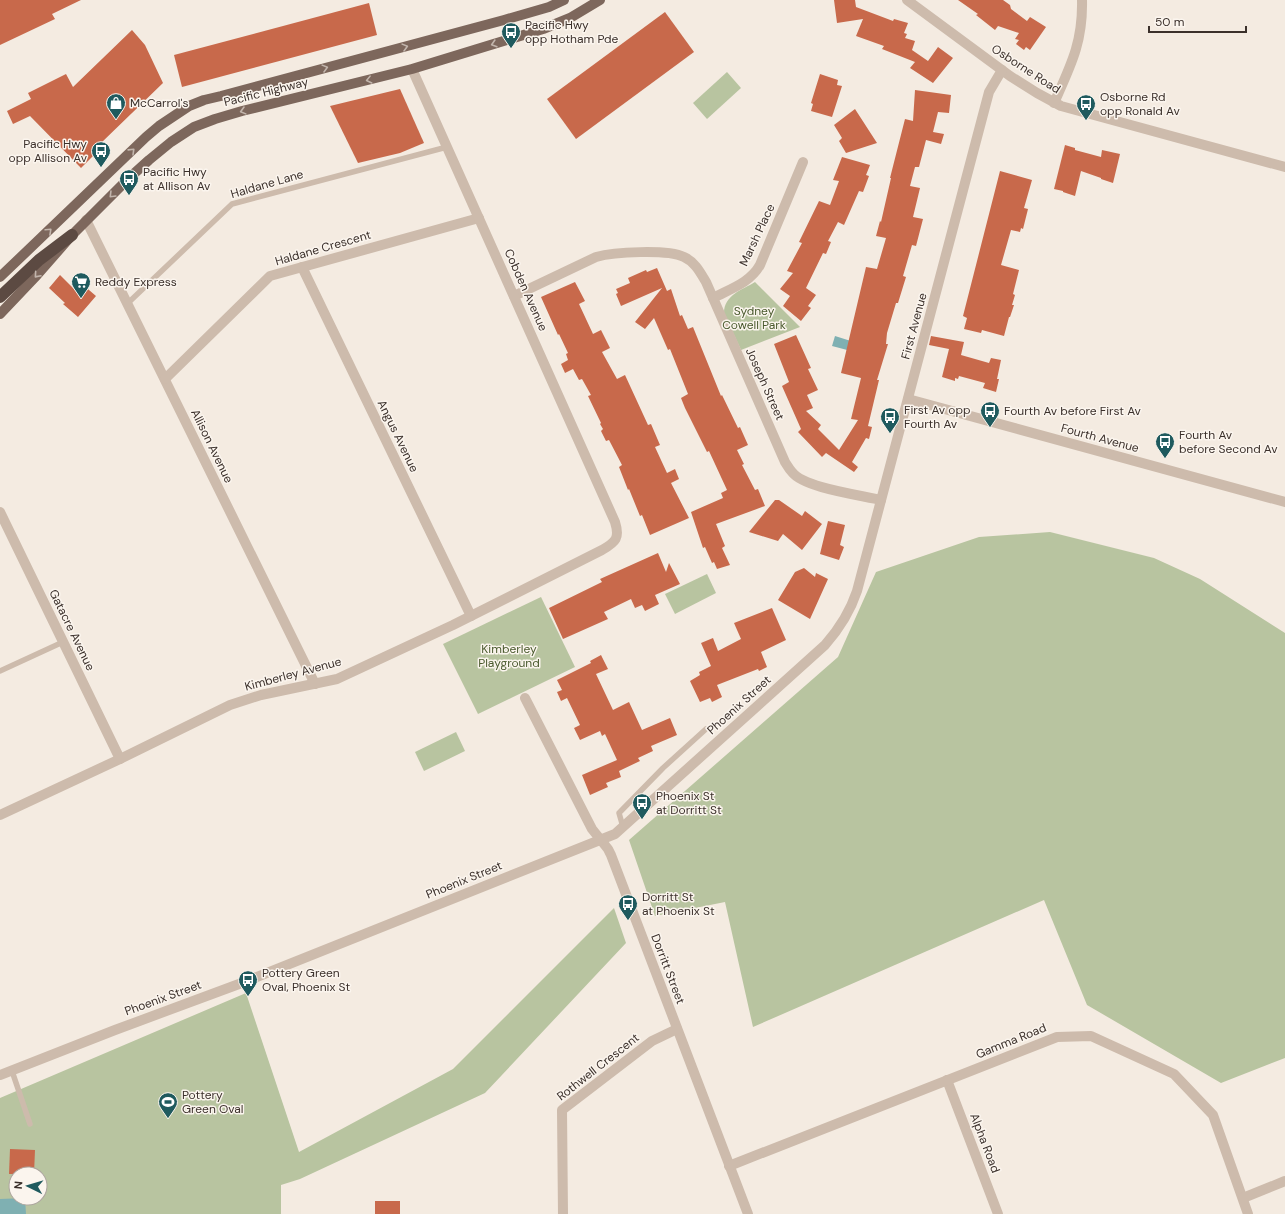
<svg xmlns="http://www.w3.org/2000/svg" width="1285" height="1214" viewBox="0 0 1285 1214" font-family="'DM Sans',sans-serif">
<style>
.green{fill:#b8c4a0;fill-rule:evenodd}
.water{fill:#7fb0b2}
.building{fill:#c8694b}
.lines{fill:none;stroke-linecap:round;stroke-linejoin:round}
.service{stroke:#cdbbac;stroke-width:5.5}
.minor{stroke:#cdbbac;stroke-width:10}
.primary{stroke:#7d675c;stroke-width:10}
.motorway{stroke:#5c4a42;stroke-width:12}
.oneway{stroke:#c2b5ac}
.labels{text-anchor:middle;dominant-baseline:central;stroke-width:3;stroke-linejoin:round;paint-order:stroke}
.poi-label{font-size:12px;fill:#3b302b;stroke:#fbf5ee;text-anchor:start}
.street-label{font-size:12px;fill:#3b302b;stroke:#fbf5ee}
.park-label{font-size:12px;fill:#4a5a2e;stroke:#fbf5ee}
</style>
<rect width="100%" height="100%" fill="#f4ebe1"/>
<g class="green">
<polygon points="727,72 741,88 707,119 693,103"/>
<path d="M755,282L800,327L741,350L724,313C724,295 742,290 755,282Z"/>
<polygon points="1050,532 1154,558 1200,579 1285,633 1285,1058 1221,1083 1087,1005 1044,900 753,1027 725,902 655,916 629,840 838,657 876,572 979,537"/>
<polygon points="707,574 716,593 675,614 665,594"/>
<polygon points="541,597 575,667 478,714 443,644"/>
<polygon points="456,732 465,751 424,771 415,752"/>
<path d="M614,908L626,943L485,1093L300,1179L281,1185V1214H0V1098L246,993L299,1152L453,1069ZM16,1174H40V1198H16Z"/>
</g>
<g class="water">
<polygon points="835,336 854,342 851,351 832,346"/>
<polygon points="25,1198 26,1214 0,1214 0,1199"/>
</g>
<g class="building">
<polygon points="0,0 81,0 52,14 55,19 0,45"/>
<polygon points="834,0 855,0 856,7 893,21 894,19 908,23 904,33 907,34 905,38 915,41 912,50 928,61 938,47 953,58 933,83 910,68 915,62 882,49 884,46 856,36 863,19 837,23"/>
<polygon points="958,0 1003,0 1010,5 1011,9 1027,21 1030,17 1046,27 1030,50 1026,47 1024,50 1016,44 1019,40 1015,39 1019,33 998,26 995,30 976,15 978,14"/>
<polygon points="369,3 377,35 182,87 174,55"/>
<polygon points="665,12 694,52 576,139 547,99"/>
<polygon points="132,30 145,45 163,83 101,143 102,147 81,168 30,116 13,124 7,111 31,99 28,93 66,74 73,87"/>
<polygon points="820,74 838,80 837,85 842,86 832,117 811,111 813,104 811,103"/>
<polygon points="400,89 424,143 400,153 358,163 330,106"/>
<polygon points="915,90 951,95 949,113 938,112 933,132 944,134 941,144 926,140 919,167 915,167 910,186 920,188 913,217 923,219 916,246 912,245 903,276 906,277 898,303 896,303 887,333 886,344 888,344 877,380 879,380 868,426 872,427 869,439 866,438 852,462 858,467 854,472 826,453 822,457 798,432 801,429 782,386 789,382 774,344 796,335 811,368 808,369 818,390 807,395 813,408 806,411 821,425 818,429 839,450 858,420 851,419 861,378 841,373 866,267 877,269 886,238 876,236 880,221 881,222 891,178 890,178 905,119 913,121"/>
<polygon points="855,109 877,143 846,153 839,141 842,138 834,125"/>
<polygon points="1065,145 1075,148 1075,150 1101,157 1102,150 1120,154 1113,183 1101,179 1101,178 1081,171 1075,196 1063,192 1063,191 1054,189"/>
<polygon points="842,157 870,165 866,175 869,176 863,192 859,191 844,225 838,222 828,241 831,242 826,254 823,253 806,288 816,295 808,306 811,308 801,321 783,306 790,296 780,289 793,273 787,271 802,243 799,242 819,201 830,205 839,181 833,180"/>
<polygon points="1000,171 1032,180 1024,208 1028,209 1023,229 1021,228 1020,232 1011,230 1001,265 1019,270 1013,294 1015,295 1012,305 1014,305 1010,317 1009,317 1004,336 982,330 981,333 964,329 967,318 963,316"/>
<polygon points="657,268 667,291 671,289 680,316 682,315 688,329 693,327 721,396 722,395 738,428 740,427 748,445 737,450 744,464 742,465 755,490 758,489 765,506 716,524 725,546 722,548 730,565 717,569 714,562 712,563 705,547 703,548 691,512 723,498 721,493 727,490 709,451 707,452 685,408 681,398 688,394 670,349 668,350 654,318 645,329 635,322 662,288 621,306 616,294 618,293 616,289 630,283 628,278 646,270 647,272"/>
<polygon points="60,275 76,291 82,284 96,296 78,317 63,304 65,303 49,288"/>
<polygon points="575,282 585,301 579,304 593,334 601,330 610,348 602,352 617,379 625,375 648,425 651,424 660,445 655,447 667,473 675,469 679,479 671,483 689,518 650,535 642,515 640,516 629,489 628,490 619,467 622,465 609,440 606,441 601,431 603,429 600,424 601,423 588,396 591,395 582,379 579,380 573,369 565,373 561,364 568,360 566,354 568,353 559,334 558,335 541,297"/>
<polygon points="931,336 964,342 961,355 989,363 991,358 1001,360 997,379 999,379 996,392 983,388 985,383 959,376 958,379 955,378 955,381 942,377 949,349 929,345"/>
<polygon points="775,500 779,500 802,516 805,511 822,524 802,550 783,534 778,541 749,532"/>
<polygon points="828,521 845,525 840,545 844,547 839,560 820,554"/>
<polygon points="658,553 666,572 669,563 680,584 655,595 659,604 645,611 642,605 635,608 631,599 604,612 608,619 563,639 549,608 602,582 600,579"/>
<polygon points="804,568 815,577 816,573 828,579 810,619 778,600 795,572"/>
<polygon points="772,608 786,640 761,652 767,667 759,671 758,669 717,685 722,697 712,702 710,698 700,702 690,681 700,675 699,672 711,666 701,643 713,638 718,651 741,639 734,623"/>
<polygon points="601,655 608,669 596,674 613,710 629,702 642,730 670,718 677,735 651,746 653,751 638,758 640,761 619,771 621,777 606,783 608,787 590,795 582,775 617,760 605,734 602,736 600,731 580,740 574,728 580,725 567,698 561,701 557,692 562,690 557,680 591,663 590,661"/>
<polygon points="10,1149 35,1150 34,1174 9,1174"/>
<rect x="375" y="1201" width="25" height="13"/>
</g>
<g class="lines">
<g class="service">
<polyline points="128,303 232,204 447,147"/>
<polyline points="0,671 63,642"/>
<polyline points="623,827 619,813 663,768 706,729"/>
<polyline points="12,1071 30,1124"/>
</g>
<g class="minor">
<polyline points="907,0 1010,76 1037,93 1061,106 1285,167"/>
<path d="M1054,103C1071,65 1083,42 1082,0"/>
<polyline points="86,220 315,684"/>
<polyline points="302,267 471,616"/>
<path d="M514,296L596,257C614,252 667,249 684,257C695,262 700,272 706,282L785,462C787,465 789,469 792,472C804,488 860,495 881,500"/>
<path d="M713,298C730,289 750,283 760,265L803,162"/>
<polyline points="165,379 270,276 479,218"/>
<polyline points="908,399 1285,502"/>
<polyline points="0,512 120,759"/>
<polyline points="525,698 592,829 608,849 611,855 748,1214"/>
<path d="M0,815L120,759L230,705L261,695L337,679L453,625L602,550C616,542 620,538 615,522L412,69"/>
<path d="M0,1075L115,1030L239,984L615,834L825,645C840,628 850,612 857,591L989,92L1002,70"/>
<polyline points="947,1080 998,1214"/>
<polyline points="729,1166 1057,1037 1091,1036 1174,1074 1213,1115 1248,1214"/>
<polyline points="1243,1198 1285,1181"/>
<polyline points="563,1214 562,1110 652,1041 677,1029"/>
</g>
<g class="primary">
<polyline points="0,277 146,137 159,126 189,106 204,100 221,96 504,20 549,7 564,0"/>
<polyline points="0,314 37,275 72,235 128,179 149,160 171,142 194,127 215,119 242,111 412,69 543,29 570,18 600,0"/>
</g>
<polyline class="motorway" points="0,297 39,260 72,235"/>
</g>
<defs><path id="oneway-chevron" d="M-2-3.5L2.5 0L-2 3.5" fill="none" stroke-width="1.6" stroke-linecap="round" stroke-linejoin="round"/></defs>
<g class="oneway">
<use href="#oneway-chevron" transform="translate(494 44) rotate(163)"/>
<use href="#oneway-chevron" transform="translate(405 47) rotate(-15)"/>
<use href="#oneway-chevron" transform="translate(325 68) rotate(-15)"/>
<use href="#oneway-chevron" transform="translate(369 80) rotate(166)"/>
<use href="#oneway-chevron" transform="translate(243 111) rotate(165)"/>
<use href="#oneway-chevron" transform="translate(132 151) rotate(-44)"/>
<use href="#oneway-chevron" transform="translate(112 195) rotate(135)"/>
<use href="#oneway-chevron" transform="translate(49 231) rotate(-43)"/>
<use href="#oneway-chevron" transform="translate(37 275) rotate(131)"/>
</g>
<defs>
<g id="bus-pin" transform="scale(1)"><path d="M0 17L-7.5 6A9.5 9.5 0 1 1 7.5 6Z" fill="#1f5a5e" stroke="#fbf5ee"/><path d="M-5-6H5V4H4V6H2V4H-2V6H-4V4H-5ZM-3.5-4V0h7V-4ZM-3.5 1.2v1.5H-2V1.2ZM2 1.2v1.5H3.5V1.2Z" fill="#fff"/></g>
<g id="shop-pin" transform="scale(1)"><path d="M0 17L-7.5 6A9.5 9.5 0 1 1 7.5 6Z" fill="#1f5a5e" stroke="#fbf5ee"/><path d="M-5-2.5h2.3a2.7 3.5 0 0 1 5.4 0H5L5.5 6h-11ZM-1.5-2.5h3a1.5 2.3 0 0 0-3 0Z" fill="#fff"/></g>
<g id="supermarket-pin" transform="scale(1)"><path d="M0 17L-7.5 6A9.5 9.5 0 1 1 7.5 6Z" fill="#1f5a5e" stroke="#fbf5ee"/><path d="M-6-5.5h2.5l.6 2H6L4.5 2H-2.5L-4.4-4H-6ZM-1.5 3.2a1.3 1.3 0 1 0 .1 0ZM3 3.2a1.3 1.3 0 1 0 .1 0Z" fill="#fff"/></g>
<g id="stadium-pin" transform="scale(1)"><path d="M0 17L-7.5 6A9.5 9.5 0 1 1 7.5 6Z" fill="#1f5a5e" stroke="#fbf5ee"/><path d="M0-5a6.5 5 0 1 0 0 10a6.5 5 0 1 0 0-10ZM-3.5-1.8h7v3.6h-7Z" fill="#fff"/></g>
</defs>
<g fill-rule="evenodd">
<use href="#bus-pin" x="511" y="32"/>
<use href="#shop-pin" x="116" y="103"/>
<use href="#bus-pin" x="1086" y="104"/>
<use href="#bus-pin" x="101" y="151"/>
<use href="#bus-pin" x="129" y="179"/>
<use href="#supermarket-pin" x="81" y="282"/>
<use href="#bus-pin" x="990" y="411"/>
<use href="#bus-pin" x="890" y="417"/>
<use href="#bus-pin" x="1165" y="442"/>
<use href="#bus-pin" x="642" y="803"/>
<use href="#bus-pin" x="628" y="904"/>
<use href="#bus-pin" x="248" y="980"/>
<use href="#stadium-pin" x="168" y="1102"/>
</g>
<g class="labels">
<g class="poi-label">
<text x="525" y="25">Pacific Hwy<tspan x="525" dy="14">opp Hotham Pde</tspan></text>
<text x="1100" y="97">Osborne Rd<tspan x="1100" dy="14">opp Ronald Av</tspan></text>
<text x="130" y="103">McCarrol's</text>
<text x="87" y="144" text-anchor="end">Pacific Hwy<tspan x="87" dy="14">opp Allison Av</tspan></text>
<text x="143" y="172">Pacific Hwy<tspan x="143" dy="14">at Allison Av</tspan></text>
<text x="95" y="282">Reddy Express</text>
<text x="904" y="410">First Av opp<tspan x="904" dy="14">Fourth Av</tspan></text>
<text x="1004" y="411">Fourth Av before First Av</text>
<text x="1179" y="435">Fourth Av<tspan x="1179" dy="14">before Second Av</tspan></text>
<text x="656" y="796">Phoenix St<tspan x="656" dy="14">at Dorritt St</tspan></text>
<text x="642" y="897">Dorritt St<tspan x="642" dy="14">at Phoenix St</tspan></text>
<text x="262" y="973">Pottery Green<tspan x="262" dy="14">Oval, Phoenix St</tspan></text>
<text x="182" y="1095">Pottery<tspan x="182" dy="14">Green Oval</tspan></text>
</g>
<g class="street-label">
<text transform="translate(1026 69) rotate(33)">Osborne Road</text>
<text transform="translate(266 92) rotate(-14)">Pacific Highway</text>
<text transform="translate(267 184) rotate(-16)">Haldane Lane</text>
<text transform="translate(757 235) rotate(-65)">Marsh Place</text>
<text transform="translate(323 248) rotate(-16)">Haldane Crescent</text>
<text transform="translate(526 290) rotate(66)">Cobden Avenue</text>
<text transform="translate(914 326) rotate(-75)">First Avenue</text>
<text transform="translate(765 384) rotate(66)">Joseph Street</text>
<text transform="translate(398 436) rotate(64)">Angus Avenue</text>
<text transform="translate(1100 438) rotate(15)">Fourth Avenue</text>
<text transform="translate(212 446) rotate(64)">Allison Avenue</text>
<text transform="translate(72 630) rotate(64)">Gatacre Avenue</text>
<text transform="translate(293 674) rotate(-15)">Kimberley Avenue</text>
<text transform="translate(739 705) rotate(-42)">Phoenix Street</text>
<text transform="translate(464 880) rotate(-22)">Phoenix Street</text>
<text transform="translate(668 969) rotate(69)">Dorritt Street</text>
<text transform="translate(163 998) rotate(-20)">Phoenix Street</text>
<text transform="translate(1011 1041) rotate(-22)">Gamma Road</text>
<text transform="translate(598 1067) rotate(-38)">Rothwell Crescent</text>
<text transform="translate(985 1143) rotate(69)">Alpha Road</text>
</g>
<g class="park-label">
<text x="754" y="311">Sydney<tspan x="754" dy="14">Cowell Park</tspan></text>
<text x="509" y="649">Kimberley<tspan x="509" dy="14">Playground</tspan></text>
</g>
</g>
<g transform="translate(28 1186) rotate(275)"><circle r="19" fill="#fbf5ee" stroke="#aea6a0"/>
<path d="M0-3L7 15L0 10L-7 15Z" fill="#1f5a5e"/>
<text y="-6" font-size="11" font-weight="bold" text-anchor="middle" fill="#3b302b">N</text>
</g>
<path d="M1149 26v6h97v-6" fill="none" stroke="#3b302b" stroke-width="2"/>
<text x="1155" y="26" font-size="12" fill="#3b302b" stroke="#fbf5ee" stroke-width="3" paint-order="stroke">50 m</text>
</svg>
